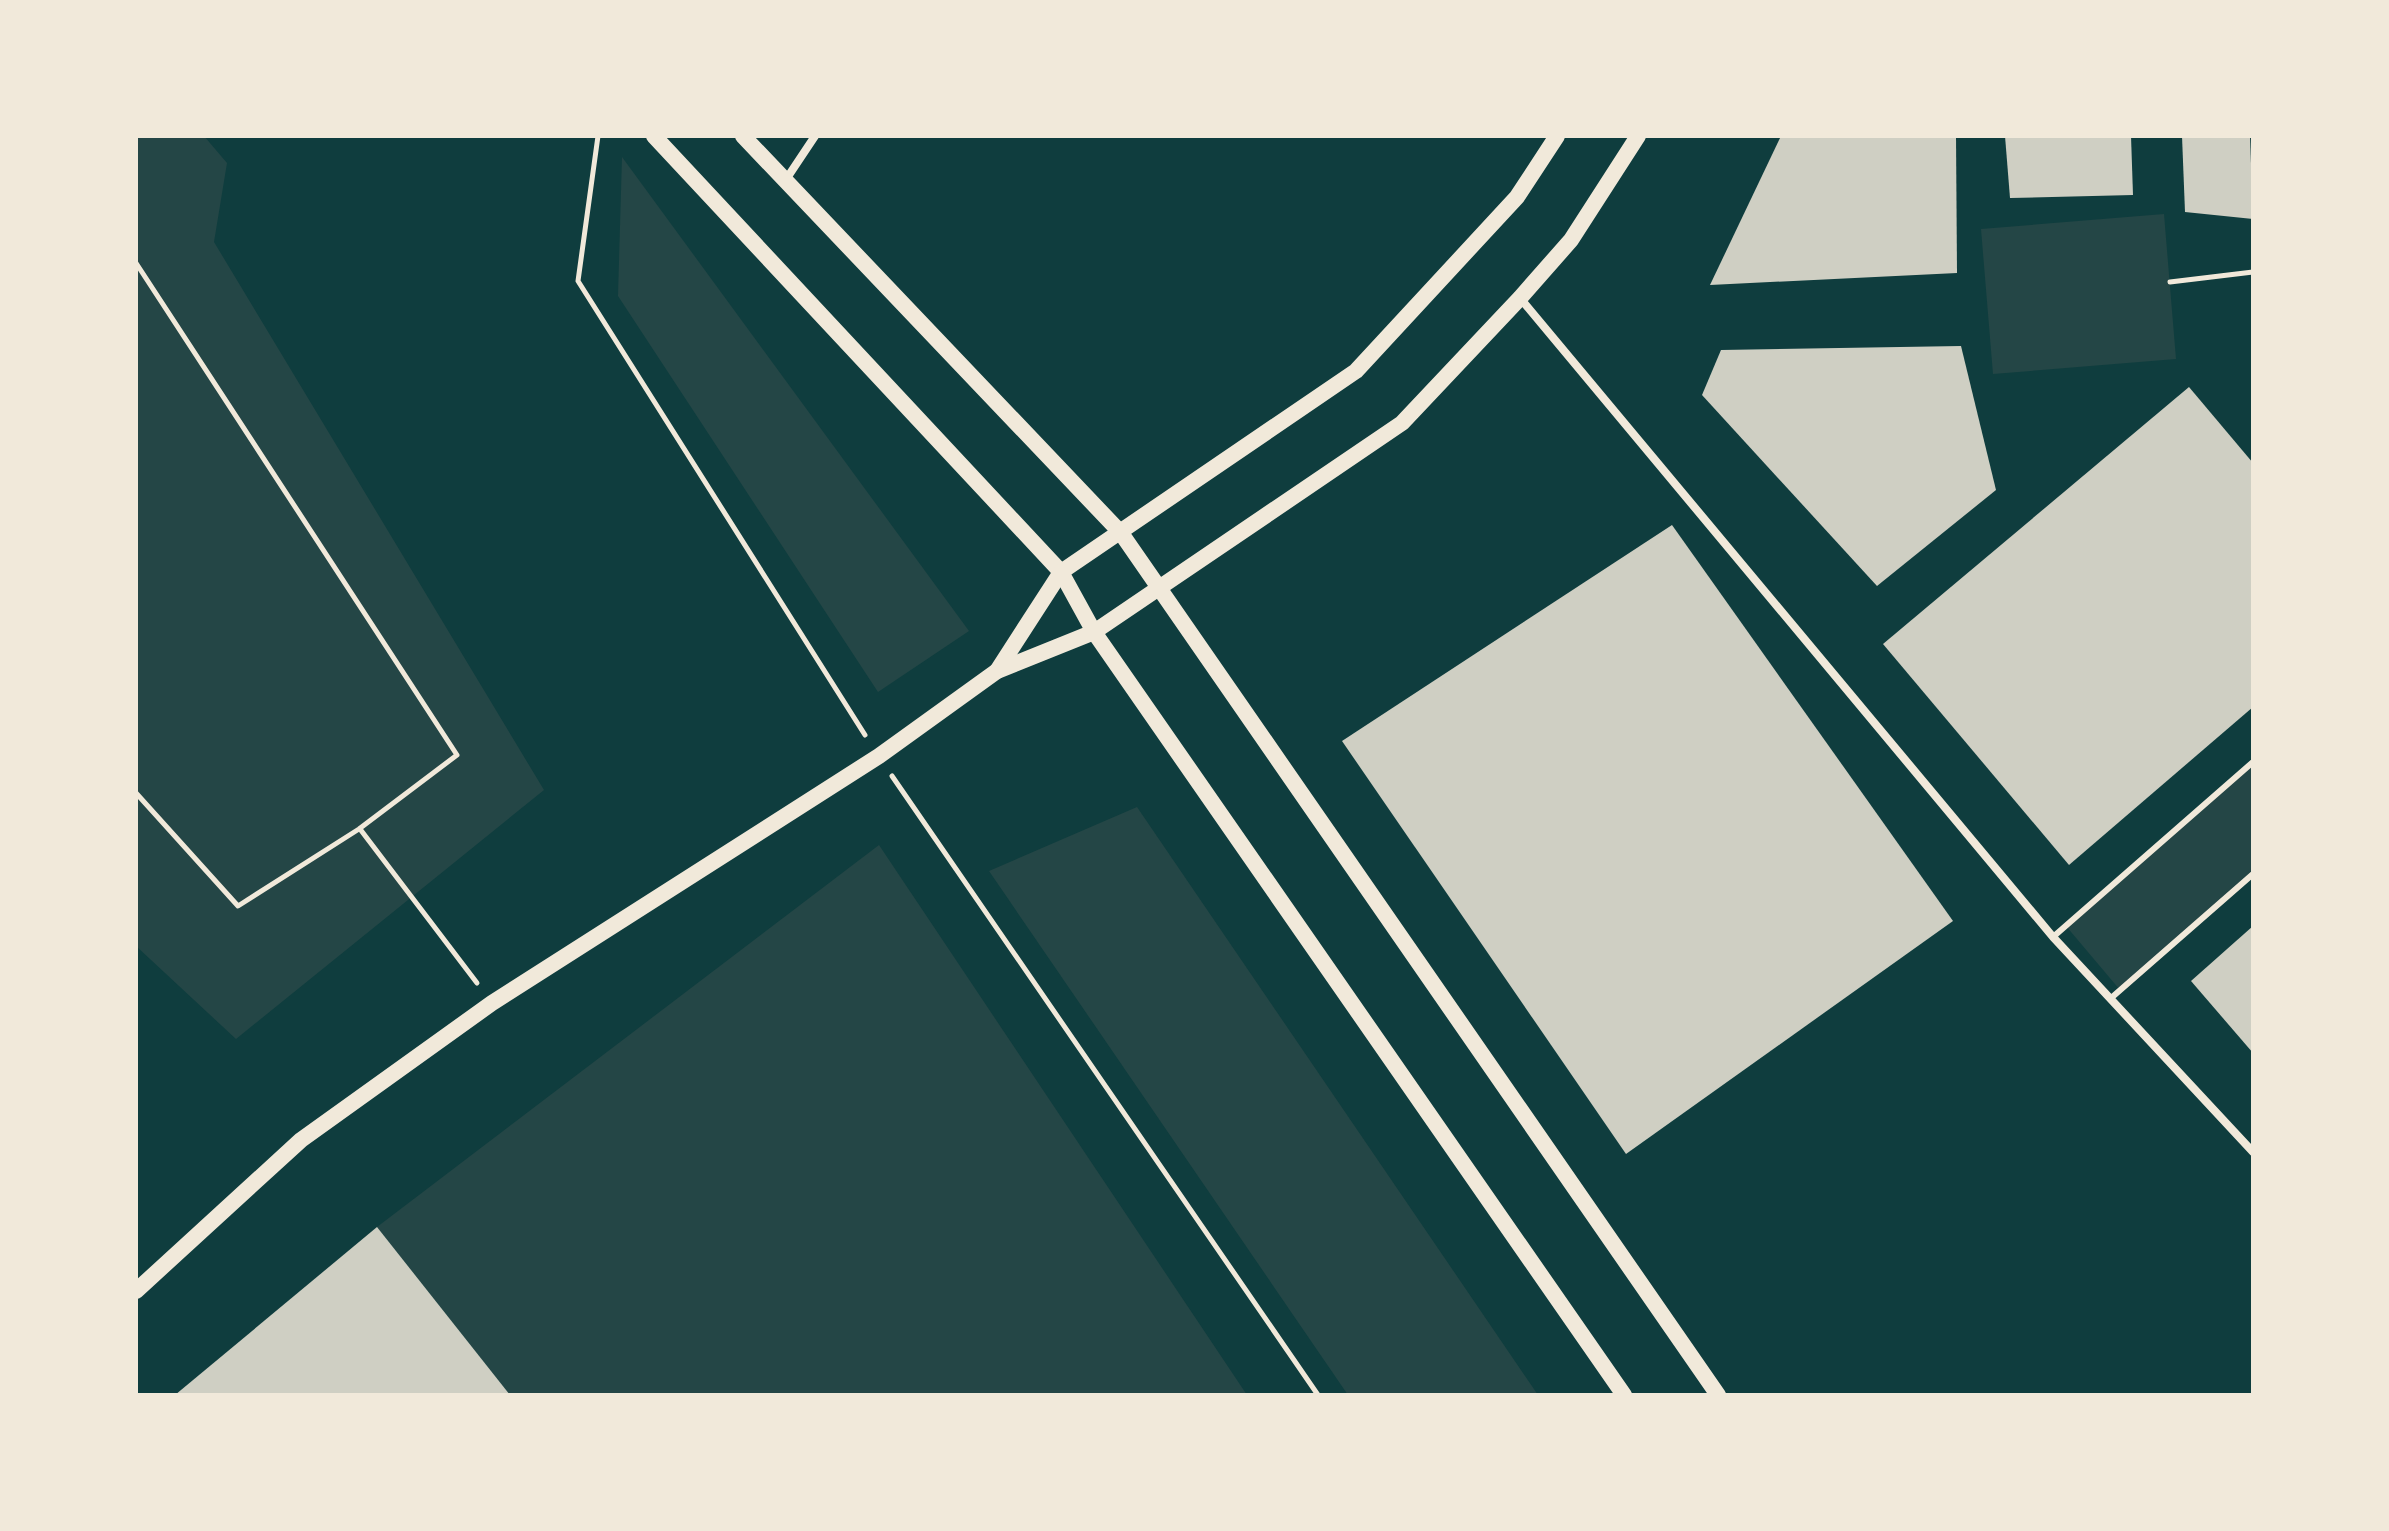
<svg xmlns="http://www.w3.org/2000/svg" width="2389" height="1531" viewBox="0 0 2389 1531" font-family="Commissioner,sans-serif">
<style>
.green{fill:#244646}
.building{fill:#cfcfc3}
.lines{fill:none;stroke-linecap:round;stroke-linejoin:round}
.path{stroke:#f1e9da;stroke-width:5}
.service{stroke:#f1e9da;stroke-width:6}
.minor{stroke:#f1e9da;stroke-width:8}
.secondary{stroke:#f1e9da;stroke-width:16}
</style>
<rect width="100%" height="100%" fill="#0f3d3e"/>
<g class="green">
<polygon points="136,136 204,136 227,163 214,242 544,790 236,1039 136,946"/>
<polygon points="622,157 969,631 878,692 618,296"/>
<polygon points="2164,214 2176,359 1993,374 1981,229"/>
<polygon points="2253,762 2253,873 2120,990 2066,926"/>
<polygon points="1137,807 1538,1395 1348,1395 989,871"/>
<polygon points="879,845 1247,1395 510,1395 377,1227"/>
</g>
<g class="building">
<polygon points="1781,136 1956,136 1957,273 1710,285"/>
<polygon points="2005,136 2131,136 2133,195 2010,198"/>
<polygon points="2182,136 2250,136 2253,219 2185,212"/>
<polygon points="1961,346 1996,490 1877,586 1702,395 1721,350"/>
<polygon points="2189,387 2253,463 2253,707 2069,865 1883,644"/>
<polygon points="1672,525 1953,921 1626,1154 1342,741"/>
<polygon points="2253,926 2253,1053 2191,981"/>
<polygon points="377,1227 510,1395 175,1395"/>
</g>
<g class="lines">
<g class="path">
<polyline points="598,136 578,281 865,735"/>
<polyline points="136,263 457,755 359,829 238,906 136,793"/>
<polyline points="2170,282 2253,272"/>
<polyline points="892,776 1318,1395"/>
<polyline points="360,829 477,983"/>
</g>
<g class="service">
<polyline points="2053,937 2253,762"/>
<polyline points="2110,999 2253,874"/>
</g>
<g class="minor">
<polyline points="785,181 815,136"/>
<polyline points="1520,298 2053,937 2253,1152"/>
</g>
<g class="secondary">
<polyline points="654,136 1061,572 1094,632 1624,1395"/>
<polyline points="743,136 1121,533 1718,1395"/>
<polyline points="997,671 1061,572 1356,371 1517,197 1557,136"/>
<polyline points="136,1291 301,1140 492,1003 879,756 997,671 1094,632 1402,423 1520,298 1571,240 1638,136"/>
</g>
</g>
<rect width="2389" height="1531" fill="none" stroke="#f1e9da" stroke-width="276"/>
</svg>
